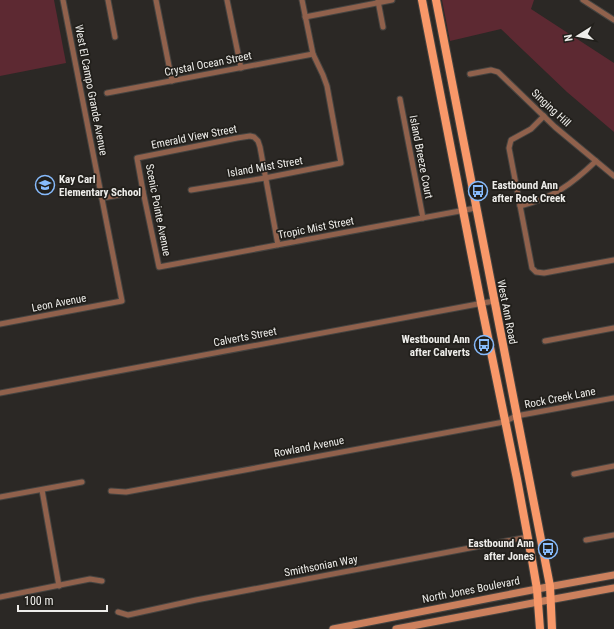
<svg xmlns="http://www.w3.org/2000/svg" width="614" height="629" viewBox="0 0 614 629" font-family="'Roboto Condensed',sans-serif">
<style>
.green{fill:#5d2932}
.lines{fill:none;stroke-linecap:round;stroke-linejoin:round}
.minor-casing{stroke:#464441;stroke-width:7}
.secondary-casing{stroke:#464441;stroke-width:9}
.primary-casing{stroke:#464441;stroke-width:10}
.minor{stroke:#90614c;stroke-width:5}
.secondary{stroke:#cb805d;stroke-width:7}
.primary{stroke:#f89869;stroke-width:8}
.labels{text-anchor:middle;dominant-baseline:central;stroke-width:3.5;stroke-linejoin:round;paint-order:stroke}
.street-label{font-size:11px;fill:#eeedea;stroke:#211f1b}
.poi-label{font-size:11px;font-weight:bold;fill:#eeedea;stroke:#211f1b;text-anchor:start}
</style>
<rect width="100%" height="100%" fill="#2b2825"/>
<g class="green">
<polygon points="0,0 54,0 66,63 0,76"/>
<polygon points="442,0 534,0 531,9 614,63 614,132 567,92 501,29 450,41"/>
</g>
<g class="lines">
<g class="minor-casing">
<g id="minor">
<polyline points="108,0 115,37"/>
<polyline points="156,0 172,81"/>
<polyline points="227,0 241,68"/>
<polyline points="583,0 614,20"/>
<polyline points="378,1 383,27"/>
<polyline points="305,17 392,0"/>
<polyline points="470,74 491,70 498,72 555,127 614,176"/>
<polyline points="107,93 313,54"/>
<polyline points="400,99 423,218"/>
<polyline points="544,116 531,129 511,140 509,148 532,268 536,272 544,273 614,260"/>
<polyline points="191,190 265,178 341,163 327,86 323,75 313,54 302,0"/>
<polyline points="102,198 143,191"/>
<path d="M520,206C553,198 572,184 596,161"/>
<polyline points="278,245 260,147 258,141 254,137 250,136 237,138 137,158 143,191 159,267 476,208"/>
<polyline points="0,324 122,301 63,0"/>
<polyline points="545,341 614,328"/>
<polyline points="0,393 494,301"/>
<polyline points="574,474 614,466"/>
<polyline points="42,490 59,586"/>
<polyline points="111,491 126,492 504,422 516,416 614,398"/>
<polyline points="0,497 82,482"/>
<polyline points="586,540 614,535"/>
<polyline points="0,597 90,579 102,581"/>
<polyline points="118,612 128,615 196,600 528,537"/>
</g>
</g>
<g class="secondary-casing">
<g id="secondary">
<polyline points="333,629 537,589 614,575"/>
<polyline points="396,629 538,602 614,588"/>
</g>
</g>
<g class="primary-casing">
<g id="primary">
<polyline points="422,0 481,303 517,479 532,560 537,589 540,629"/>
<polyline points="436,0 550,586 552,629"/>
</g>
</g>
<use href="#minor" class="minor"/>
<use href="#secondary" class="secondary"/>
<use href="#primary" class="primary"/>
</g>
<defs>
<g id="school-ring" transform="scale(1)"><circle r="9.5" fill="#211f1b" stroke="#87bbfc" stroke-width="1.5"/><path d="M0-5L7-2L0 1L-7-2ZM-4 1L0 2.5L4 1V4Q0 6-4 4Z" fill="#87bbfc"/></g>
<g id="bus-ring" transform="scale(1)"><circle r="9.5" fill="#211f1b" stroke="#87bbfc" stroke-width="1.5"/><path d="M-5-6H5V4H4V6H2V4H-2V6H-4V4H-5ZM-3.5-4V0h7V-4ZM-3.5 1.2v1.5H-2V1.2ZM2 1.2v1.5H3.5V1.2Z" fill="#87bbfc"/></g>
</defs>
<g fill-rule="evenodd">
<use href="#school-ring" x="45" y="185"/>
<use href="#bus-ring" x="478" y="191"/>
<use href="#bus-ring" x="484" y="345"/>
<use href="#bus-ring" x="548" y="549"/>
</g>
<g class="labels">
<g class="street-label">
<text transform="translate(208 64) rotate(-11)">Crystal Ocean Street</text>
<text transform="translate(91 90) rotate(79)">West El Campo Grande Avenue</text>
<text transform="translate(551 108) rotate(43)">Singing Hill</text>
<text transform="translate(194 137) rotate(-11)">Emerald View Street</text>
<text transform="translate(421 157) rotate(79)">Island Breeze Court</text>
<text transform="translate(265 167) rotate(-10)">Island Mist Street</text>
<text transform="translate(158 210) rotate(79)">Scenic Pointe Avenue</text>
<text transform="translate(316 228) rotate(-11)">Tropic Mist Street</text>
<text transform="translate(59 303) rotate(-11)">Leon Avenue</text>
<text transform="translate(507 312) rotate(79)">West Ann Road</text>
<text transform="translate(245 337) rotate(-11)">Calverts Street</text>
<text transform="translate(560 398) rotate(-11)">Rock Creek Lane</text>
<text transform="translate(309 447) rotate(-11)">Rowland Avenue</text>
<text transform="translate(321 566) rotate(-11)">Smithsonian Way</text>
<text transform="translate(471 590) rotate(-11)">North Jones Boulevard</text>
</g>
<g class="poi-label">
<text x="59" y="179">Kay Carl<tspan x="59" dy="13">Elementary School</tspan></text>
<text x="492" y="185">Eastbound Ann<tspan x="492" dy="13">after Rock Creek</tspan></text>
<text x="470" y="339" text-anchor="end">Westbound Ann<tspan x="470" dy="13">after Calverts</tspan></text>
<text x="534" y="543" text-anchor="end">Eastbound Ann<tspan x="534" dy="13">after Jones</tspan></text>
</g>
</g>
<g transform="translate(578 36) rotate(259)" stroke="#211f1b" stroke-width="3" paint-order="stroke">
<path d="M0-3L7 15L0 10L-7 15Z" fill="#eeedea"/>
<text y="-6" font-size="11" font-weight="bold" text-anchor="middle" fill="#eeedea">N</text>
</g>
<path d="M18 605v6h89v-6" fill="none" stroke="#eeedea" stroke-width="2"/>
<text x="24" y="605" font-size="12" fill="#eeedea" stroke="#211f1b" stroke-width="3" paint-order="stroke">100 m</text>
</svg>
